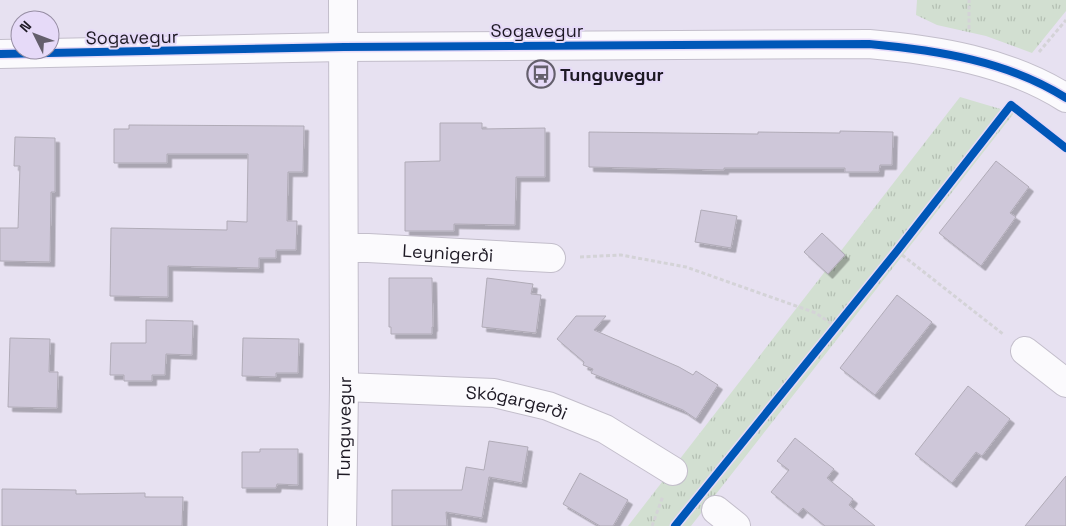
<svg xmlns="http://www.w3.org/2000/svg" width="1066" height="526" viewBox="0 0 1066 526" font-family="'Space Grotesk',sans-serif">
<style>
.grass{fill:url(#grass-tufts)}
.building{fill:#cec7d9;stroke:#b0abb7;filter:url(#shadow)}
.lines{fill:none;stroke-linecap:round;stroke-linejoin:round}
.minor-casing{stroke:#c3becb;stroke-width:30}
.path{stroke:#d4d3d7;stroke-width:3;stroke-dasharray:4 2.5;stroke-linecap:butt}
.minor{stroke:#fbfafd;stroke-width:28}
.cycleway-casing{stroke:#e6daf8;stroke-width:11}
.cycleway{stroke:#0057b8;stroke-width:8}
.labels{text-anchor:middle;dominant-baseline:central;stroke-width:4;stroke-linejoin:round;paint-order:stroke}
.street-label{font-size:18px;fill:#1d1924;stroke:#e6daf8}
.poi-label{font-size:18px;font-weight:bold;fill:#1d1924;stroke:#e6daf8;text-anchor:start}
</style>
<defs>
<pattern id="grass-tufts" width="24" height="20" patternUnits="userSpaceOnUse" patternTransform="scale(1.25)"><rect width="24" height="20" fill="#d2dfd1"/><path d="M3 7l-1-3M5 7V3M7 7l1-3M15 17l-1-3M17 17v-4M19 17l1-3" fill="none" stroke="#b4bfb3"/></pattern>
<filter id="shadow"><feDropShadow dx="4.5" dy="4.5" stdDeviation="0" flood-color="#0004"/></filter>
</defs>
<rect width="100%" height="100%" fill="#e7e1f1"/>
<g class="grass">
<polygon points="917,0 1066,0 1066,11 1032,53 986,36 937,25 916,15"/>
<polygon points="960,97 1014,113 691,526 628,526"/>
</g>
<g class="building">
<polygon points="440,123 482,123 482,129 545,128 545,177 516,177 515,225 454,224 454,231 405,231 405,162 440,161"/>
<polygon points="129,125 304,126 303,172 288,172 287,221 297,221 296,250 276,250 276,258 259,258 259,268 168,266 168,297 110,296 111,228 227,230 227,221 247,222 248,154 167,154 167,163 114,163 114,129 129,129"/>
<polygon points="840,131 893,132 892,165 880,165 879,172 845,172 845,168 724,168 724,170 589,167 589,132 758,134 758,132 840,133"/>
<polygon points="15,137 55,138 55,192 51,192 50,262 0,261 0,228 18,228 20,166 14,166"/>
<polygon points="996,161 1029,187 1010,213 1016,217 981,266 939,233"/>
<polygon points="701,210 737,216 731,248 695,242"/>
<polygon points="822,233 845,255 828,274 804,252"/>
<polygon points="389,278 432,278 433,327 432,327 432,334 391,334 391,327 389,327"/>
<polygon points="487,278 533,284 531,294 541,295 536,333 482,327"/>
<polygon points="897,295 932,322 875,395 840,368"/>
<polygon points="576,316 606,316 594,330 679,367 693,375 696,371 718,385 696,419 683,410 591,373 593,369 583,365 584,362 557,339"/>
<polygon points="146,320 193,321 192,355 166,354 165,375 152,375 152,381 124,381 124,375 110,375 111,343 146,343"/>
<polygon points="10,338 50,339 49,372 58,372 57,408 8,407"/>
<polygon points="243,338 299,339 298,373 276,373 276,377 242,376"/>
<polygon points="968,386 1010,419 982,456 976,452 952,483 915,454"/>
<polygon points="795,438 834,469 827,478 853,499 849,505 875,526 825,526 803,508 798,514 771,492 789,470 777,461"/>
<polygon points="489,441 528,447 522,483 489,477 482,518 446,512 447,526 392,526 392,490 462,490 466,467 484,470"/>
<polygon points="260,449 298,449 298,485 277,484 276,488 242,488 242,452 260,452"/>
<polygon points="580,473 628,500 613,526 600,526 563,504"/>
<polygon points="1066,476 1066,526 1025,526"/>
<polygon points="2,489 76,490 76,494 145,493 145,497 183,497 182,526 2,526"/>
</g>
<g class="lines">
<g class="minor-casing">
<g id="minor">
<path d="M0,54L344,47L869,44C936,50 1008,61 1066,98"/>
<path id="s1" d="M344,248H368L551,258"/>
<polyline points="1025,351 1066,383"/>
<path id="s2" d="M344,387L494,393L548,406L605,429L673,471"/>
<polyline points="716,510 736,526"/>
<path id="s3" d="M342,526L344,387L343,0"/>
</g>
</g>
<g class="path">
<polyline points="969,29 969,0"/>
<polyline points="1039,52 1066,20"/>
<polyline points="897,251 1003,334"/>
<polyline points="580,257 621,255 686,267 816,313 836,327"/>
<polyline points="652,526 663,496"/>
</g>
<use href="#minor" class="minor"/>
<g class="cycleway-casing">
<g id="cycleway">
<path d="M0,54L344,47L869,44C936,50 1008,61 1066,98"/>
<polyline points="675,526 897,251 1011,105 1066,148"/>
</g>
</g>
<use href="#cycleway" class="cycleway"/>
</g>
<defs>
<g id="bus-ring" transform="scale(1.4375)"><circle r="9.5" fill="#e6daf8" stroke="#645f6c" stroke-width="1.5"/><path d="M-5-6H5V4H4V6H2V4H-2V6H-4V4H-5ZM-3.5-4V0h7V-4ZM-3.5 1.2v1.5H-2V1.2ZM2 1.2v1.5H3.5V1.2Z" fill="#645f6c"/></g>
</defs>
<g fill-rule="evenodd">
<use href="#bus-ring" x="541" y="74"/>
</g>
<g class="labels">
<g class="street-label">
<text x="537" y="30">Sogavegur</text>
<text transform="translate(132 37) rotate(-1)">Sogavegur</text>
<text stroke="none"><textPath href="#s1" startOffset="104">Leynigerði</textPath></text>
<text stroke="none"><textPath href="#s2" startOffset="174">Skógargerði</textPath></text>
<text stroke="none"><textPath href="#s3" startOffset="98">Tunguvegur</textPath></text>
</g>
<g class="poi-label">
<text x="560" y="74">Tunguvegur</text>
</g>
</g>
<g transform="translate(35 35) rotate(312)"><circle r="24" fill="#e6daf8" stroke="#968da3"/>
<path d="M0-4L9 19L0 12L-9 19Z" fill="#645f6c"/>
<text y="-8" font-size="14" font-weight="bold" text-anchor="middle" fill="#1d1924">N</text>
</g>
</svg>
